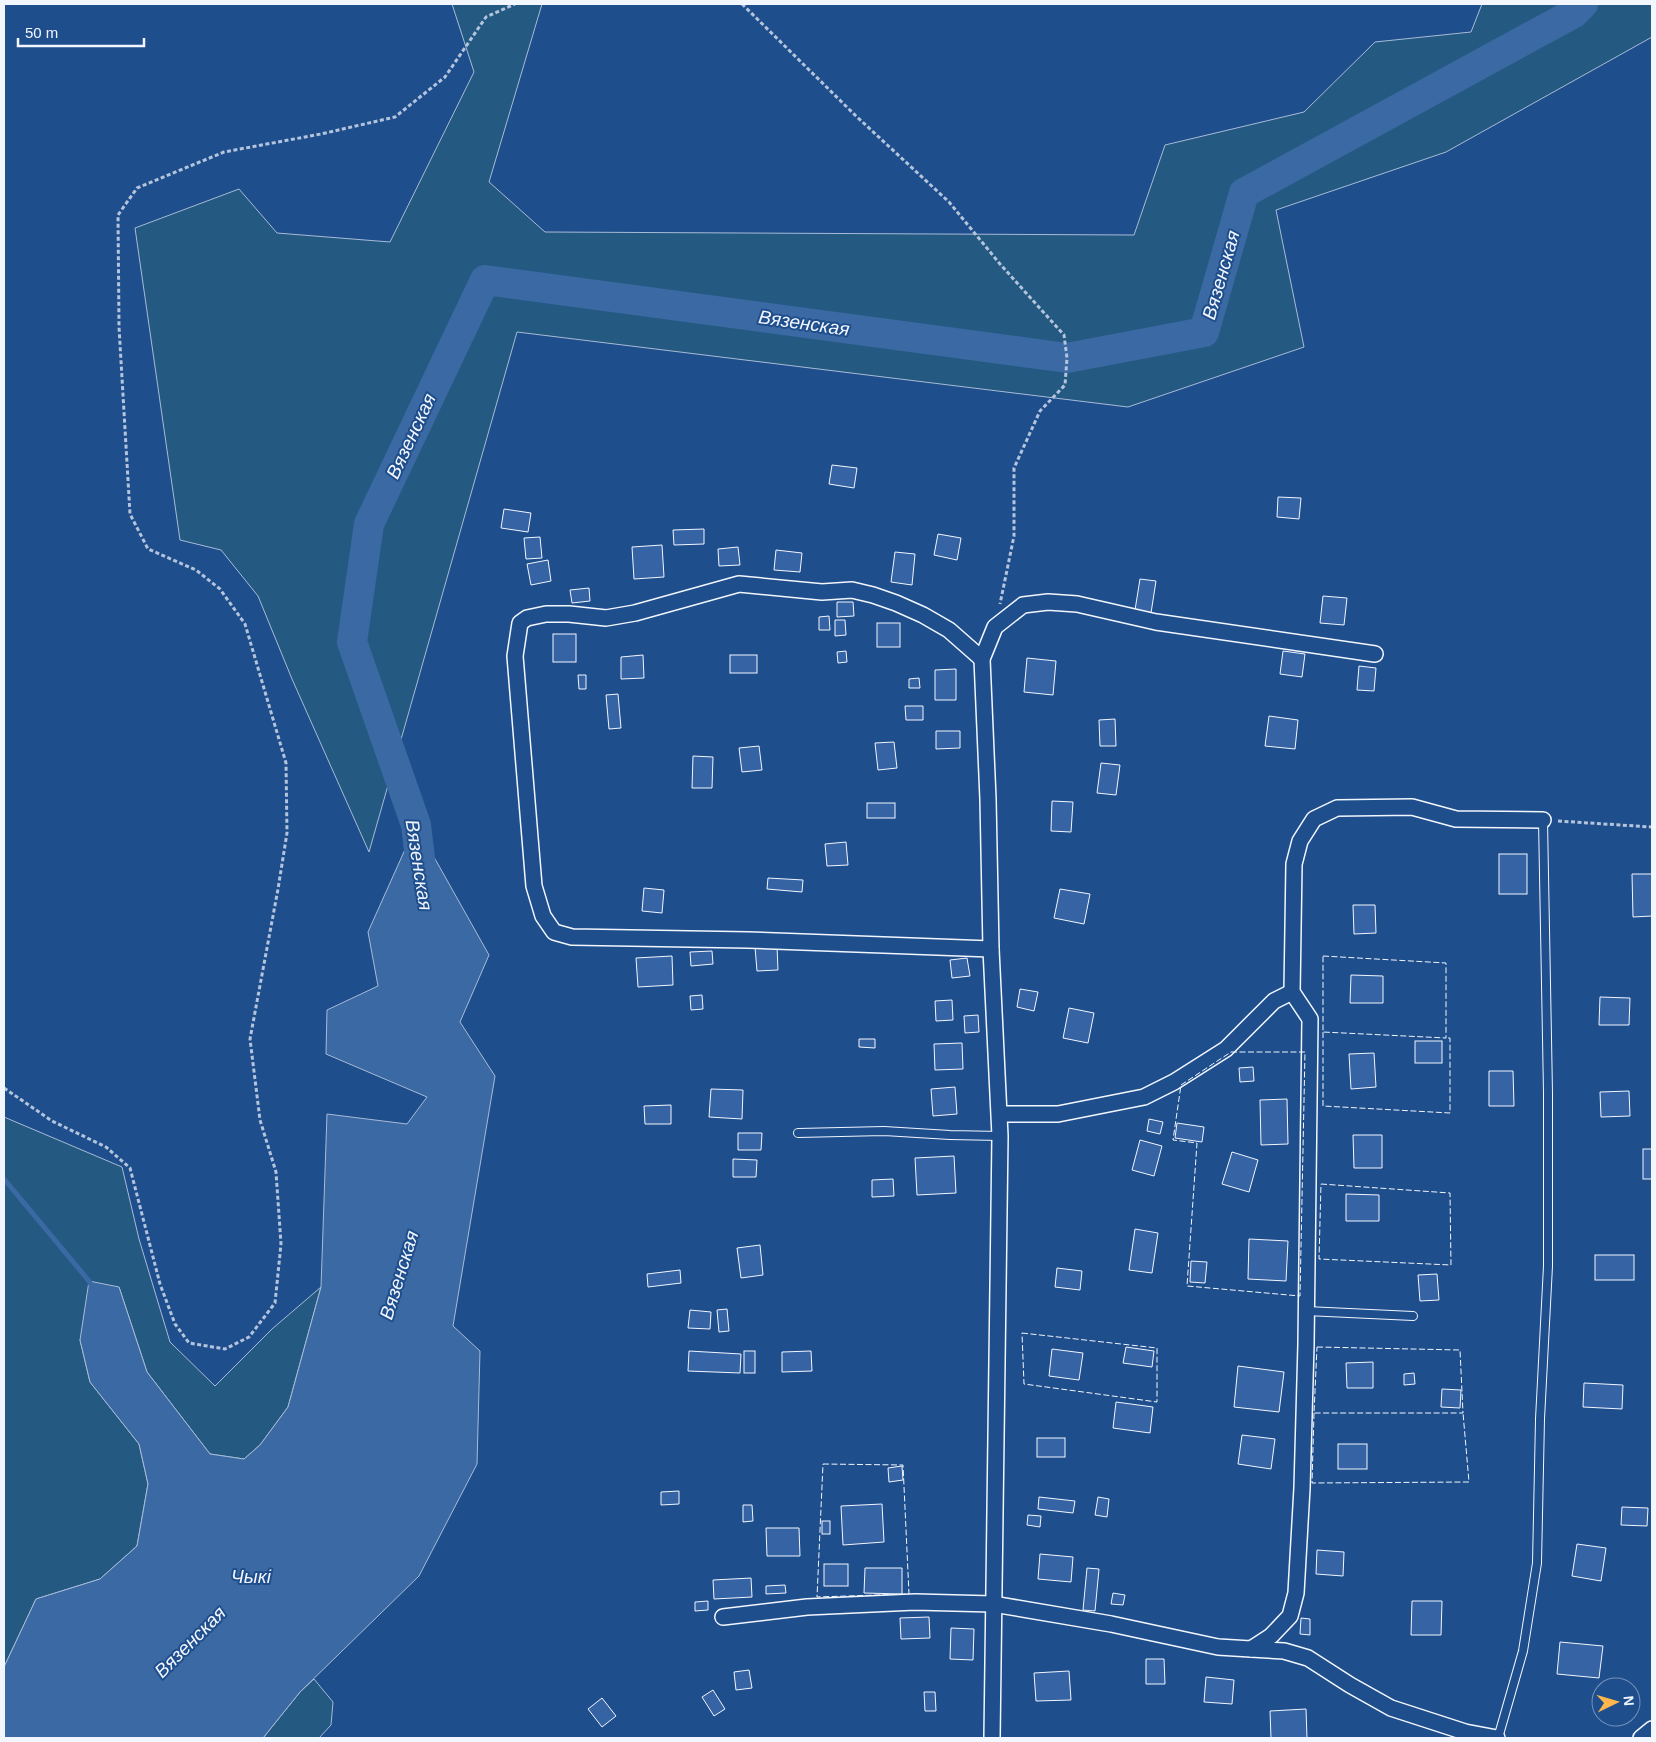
<svg xmlns="http://www.w3.org/2000/svg" width="1656" height="1742" viewBox="0 0 1656 1742" font-family="Arial,sans-serif">
<style>
.green{fill:#245a82;stroke:#a8bbd7}
.water{fill:#3b69a3;stroke:#a8bbd7}
.lines{fill:none;stroke-linecap:round;stroke-linejoin:round}
.stream{stroke:#3b69a3;stroke-width:5}
.river{stroke:#3b69a3;stroke-width:30}
.building{fill:#3563a3;stroke:#f2f6ff}
.lane-casing{stroke:#f2f6ff;stroke-width:10}
.street-casing{stroke:#f2f6ff;stroke-width:18}
.path{stroke:#b3c4dc;stroke-width:3;stroke-dasharray:4 2.5;stroke-linecap:butt}
.lane{stroke:#1f4e8c;stroke-width:8}
.street{stroke:#1f4e8c;stroke-width:15}
.fence{stroke:#f2f6ff;stroke-width:1;stroke-dasharray:6 2.5;stroke-linecap:butt}
.labels{text-anchor:middle;dominant-baseline:central;stroke-width:4;stroke-linejoin:round;paint-order:stroke}
.water-label{font-size:19px;font-style:italic;fill:#f2f6ff;stroke:#1f4e8c}
</style>
<rect width="100%" height="100%" fill="#1f4e8c"/>
<g class="green">
<polygon points="452,4 542,4 489,182 545,232 1134,235 1165,145 1304,112 1375,42 1471,32 1482,4 1652,4 1652,37 1446,152 1276,210 1304,347 1128,407 517,332 369,852 292,679 258,596 221,550 180,540 135,228 239,189 277,233 390,242 474,72"/>
<polygon points="4,1117 122,1167 139,1239 170,1342 215,1386 272,1329 321,1287 288,1407 260,1445 244,1459 210,1454 147,1372 119,1287 80,1340 90,1382 139,1444 148,1484 137,1546 100,1579 36,1599 4,1667"/>
<polygon points="314,1679 333,1702 331,1725 319,1738 263,1738 300,1692"/>
</g>
<polygon class="water" points="416,825 489,955 460,1022 495,1076 453,1326 480,1351 477,1464 419,1576 300,1692 263,1738 4,1738 4,1667 36,1599 100,1579 137,1546 148,1484 139,1444 90,1382 80,1340 89,1281 119,1287 147,1372 210,1454 244,1459 260,1445 288,1407 321,1287 327,1114 407,1124 427,1097 326,1054 327,1010 378,986 368,932"/>
<g class="lines">
<polyline class="stream" points="4,1179 89,1281 92,1287"/>
<polyline class="river" points="421,866 416,825 352,642 369,524 485,280 1067,358 1204,332 1244,193 1574,13 1583,4"/>
</g>
<g class="building">
<polygon points="832,465 857,468 854,488 829,484"/>
<polygon points="1278,497 1301,498 1299,519 1277,517"/>
<polygon points="504,509 531,513 528,532 501,528"/>
<polygon points="704,529 704,544 674,545 673,530"/>
<polygon points="938,534 961,538 957,560 934,555"/>
<polygon points="540,537 542,558 526,559 524,538"/>
<polygon points="662,545 664,577 634,579 632,547"/>
<polygon points="738,547 740,565 719,566 718,549"/>
<polygon points="776,550 802,553 800,572 774,570"/>
<polygon points="895,552 915,554 912,585 891,582"/>
<polygon points="548,560 551,581 531,585 527,564"/>
<polygon points="1140,579 1156,581 1151,613 1135,610"/>
<polygon points="589,588 590,601 572,603 570,590"/>
<polygon points="1323,596 1347,598 1344,625 1320,623"/>
<polygon points="837,602 853,602 854,616 837,617"/>
<polygon points="829,616 830,630 819,630 819,617"/>
<polygon points="835,620 845,620 846,635 835,636"/>
<rect x="877" y="623" width="23" height="24"/>
<rect x="553" y="634" width="23" height="28"/>
<polygon points="846,651 847,662 838,663 837,652"/>
<polygon points="1283,651 1305,654 1302,677 1280,674"/>
<polygon points="643,655 644,678 621,679 621,657"/>
<rect x="730" y="655" width="27" height="18"/>
<polygon points="1027,658 1056,661 1053,695 1024,692"/>
<polygon points="1359,666 1376,668 1374,691 1357,690"/>
<polygon points="956,669 956,700 935,700 935,670"/>
<polygon points="578,675 586,675 586,689 579,689"/>
<polygon points="919,678 920,688 909,688 909,679"/>
<polygon points="618,694 621,728 609,729 606,695"/>
<polygon points="905,706 923,706 923,720 906,720"/>
<polygon points="1269,716 1298,720 1295,749 1265,746"/>
<polygon points="1115,719 1116,746 1100,746 1099,720"/>
<polygon points="936,731 960,731 960,748 936,749"/>
<polygon points="894,742 897,768 878,770 875,743"/>
<polygon points="759,746 762,770 742,772 739,748"/>
<polygon points="693,756 713,757 712,788 692,788"/>
<polygon points="1101,763 1120,765 1116,795 1097,793"/>
<polygon points="1052,801 1073,802 1071,832 1051,831"/>
<rect x="867" y="803" width="28" height="15"/>
<polygon points="846,842 848,865 827,866 825,844"/>
<rect x="1499" y="854" width="28" height="40"/>
<polygon points="1632,874 1652,874 1652,916 1633,917"/>
<polygon points="768,878 803,880 802,892 767,889"/>
<polygon points="644,888 664,890 662,913 642,911"/>
<polygon points="1060,889 1090,894 1084,924 1054,918"/>
<polygon points="1353,905 1375,905 1376,933 1354,934"/>
<polygon points="777,946 778,970 757,971 755,947"/>
<polygon points="712,951 713,964 691,966 690,952"/>
<polygon points="672,956 673,985 638,987 636,958"/>
<polygon points="967,958 970,976 952,978 950,960"/>
<polygon points="1351,975 1383,976 1383,1003 1350,1003"/>
<polygon points="1020,989 1038,992 1034,1011 1017,1007"/>
<polygon points="702,995 703,1009 691,1010 690,996"/>
<polygon points="1600,997 1630,998 1629,1025 1599,1025"/>
<polygon points="952,1000 953,1020 936,1021 935,1001"/>
<polygon points="1069,1008 1094,1013 1088,1043 1063,1038"/>
<polygon points="978,1015 979,1032 965,1033 964,1016"/>
<polygon points="859,1039 875,1039 875,1048 859,1047"/>
<rect x="1415" y="1041" width="27" height="22"/>
<polygon points="962,1043 963,1069 935,1070 934,1044"/>
<polygon points="1374,1053 1376,1087 1351,1089 1349,1054"/>
<polygon points="1253,1067 1254,1081 1240,1082 1239,1068"/>
<polygon points="1489,1071 1513,1071 1514,1106 1489,1106"/>
<polygon points="955,1087 957,1114 933,1116 931,1089"/>
<polygon points="711,1089 743,1090 742,1119 709,1117"/>
<polygon points="1629,1091 1630,1116 1601,1117 1600,1092"/>
<polygon points="1287,1099 1288,1144 1261,1145 1260,1100"/>
<polygon points="671,1105 671,1124 645,1124 644,1106"/>
<polygon points="1149,1119 1163,1122 1160,1134 1147,1131"/>
<polygon points="1177,1123 1204,1127 1202,1142 1175,1138"/>
<polygon points="738,1133 762,1133 761,1150 738,1150"/>
<polygon points="1353,1135 1382,1135 1382,1168 1354,1168"/>
<polygon points="1140,1140 1162,1146 1154,1176 1132,1170"/>
<rect x="1643" y="1149" width="9" height="30"/>
<polygon points="1232,1152 1258,1160 1249,1192 1222,1184"/>
<polygon points="954,1156 956,1193 917,1195 915,1158"/>
<polygon points="733,1159 757,1160 756,1177 733,1177"/>
<polygon points="893,1179 894,1196 872,1197 872,1180"/>
<polygon points="1346,1194 1379,1195 1379,1221 1346,1221"/>
<polygon points="1135,1229 1158,1233 1152,1273 1129,1270"/>
<polygon points="1249,1239 1288,1241 1286,1281 1248,1279"/>
<polygon points="760,1245 763,1275 741,1278 737,1248"/>
<rect x="1595" y="1255" width="39" height="25"/>
<polygon points="1191,1261 1207,1262 1205,1283 1190,1282"/>
<polygon points="1057,1268 1082,1271 1080,1290 1055,1287"/>
<polygon points="680,1270 681,1283 648,1287 647,1274"/>
<polygon points="1437,1274 1439,1300 1420,1301 1418,1275"/>
<polygon points="727,1309 729,1331 719,1332 717,1310"/>
<polygon points="690,1310 711,1312 710,1329 688,1328"/>
<polygon points="1126,1347 1154,1351 1152,1367 1123,1363"/>
<polygon points="1052,1349 1083,1353 1079,1380 1049,1376"/>
<polygon points="689,1351 741,1354 740,1373 688,1371"/>
<rect x="744" y="1351" width="11" height="22"/>
<polygon points="811,1351 812,1371 782,1372 782,1352"/>
<polygon points="1373,1362 1373,1388 1347,1388 1346,1363"/>
<polygon points="1238,1366 1284,1372 1279,1412 1234,1407"/>
<polygon points="1414,1373 1415,1384 1404,1385 1404,1374"/>
<polygon points="1584,1383 1623,1385 1622,1409 1583,1407"/>
<polygon points="1442,1389 1461,1390 1460,1408 1441,1407"/>
<polygon points="1116,1402 1153,1407 1150,1433 1113,1428"/>
<polygon points="1242,1435 1275,1439 1271,1469 1238,1464"/>
<rect x="1037" y="1438" width="28" height="19"/>
<rect x="1338" y="1444" width="29" height="25"/>
<polygon points="902,1466 903,1480 889,1482 888,1468"/>
<polygon points="679,1491 679,1504 661,1505 661,1492"/>
<polygon points="1039,1497 1075,1501 1073,1513 1038,1509"/>
<polygon points="1098,1497 1109,1499 1107,1517 1095,1515"/>
<polygon points="882,1504 884,1542 843,1545 841,1506"/>
<polygon points="743,1505 752,1505 753,1521 743,1522"/>
<polygon points="1622,1507 1648,1508 1647,1526 1621,1525"/>
<polygon points="1028,1515 1041,1516 1040,1527 1027,1525"/>
<rect x="822" y="1521" width="8" height="13"/>
<polygon points="766,1528 799,1528 800,1556 767,1556"/>
<polygon points="1577,1544 1606,1548 1601,1581 1572,1576"/>
<polygon points="1317,1550 1344,1552 1343,1576 1316,1574"/>
<polygon points="1040,1554 1073,1557 1071,1582 1038,1579"/>
<rect x="824" y="1564" width="24" height="22"/>
<polygon points="865,1568 902,1568 902,1594 864,1593"/>
<polygon points="1087,1568 1099,1569 1095,1611 1083,1610"/>
<polygon points="751,1578 752,1597 714,1599 713,1580"/>
<polygon points="785,1585 786,1593 766,1594 766,1586"/>
<polygon points="1113,1593 1125,1595 1123,1605 1111,1604"/>
<polygon points="708,1601 708,1610 695,1611 695,1602"/>
<polygon points="1412,1601 1442,1601 1441,1635 1411,1635"/>
<polygon points="929,1617 930,1638 901,1639 900,1618"/>
<polygon points="1301,1618 1310,1619 1310,1635 1300,1634"/>
<polygon points="951,1628 974,1629 973,1660 950,1659"/>
<polygon points="1560,1642 1603,1646 1599,1678 1557,1674"/>
<polygon points="1146,1659 1164,1659 1165,1684 1146,1684"/>
<polygon points="749,1670 752,1688 736,1690 734,1672"/>
<polygon points="1069,1671 1071,1700 1036,1701 1034,1673"/>
<polygon points="1206,1677 1234,1680 1232,1704 1204,1702"/>
<polygon points="713,1690 725,1709 714,1716 702,1697"/>
<polygon points="924,1692 935,1692 936,1711 925,1711"/>
<polygon points="602,1698 616,1716 602,1727 588,1709"/>
<polygon points="1306,1709 1307,1738 1271,1738 1270,1711"/>
</g>
<g class="lines">
<g class="lane-casing">
<g id="lane">
<polyline points="798,1133 884,1131 950,1135 1000,1136"/>
<polyline points="1306,1311 1413,1316"/>
<polyline points="1498,1738 1523,1651 1537,1563 1540,1419 1548,1266 1548,1093 1543,820"/>
</g>
</g>
<g class="street-casing">
<g id="street">
<polyline points="982,659 949,630 923,615 896,603 873,595 852,590 822,592 739,584 635,613 606,618 569,614 546,614 527,618 520,623 515,656 534,886 543,916 554,932 572,937 748,940 991,949"/>
<polyline points="1000,1114 1058,1114 1144,1097 1174,1082 1226,1049 1274,1001 1292,992"/>
<polyline points="723,1617 807,1607 915,1602 993,1604 1111,1624 1218,1647 1251,1649 1271,1636 1290,1616 1296,1593 1302,1488 1306,1344 1310,1019 1292,992 1294,864 1300,841 1314,819 1337,808 1412,807 1456,819 1543,820"/>
<polyline points="1251,1649 1284,1651 1308,1658 1350,1685 1391,1708 1465,1732 1497,1738"/>
<polyline points="992,1738 1000,1136 991,949 988,799 982,659 995,627 1023,605 1048,602 1077,604 1156,622 1375,654"/>
<polyline points="1641,1738 1652,1729"/>
</g>
</g>
<g class="path">
<polyline points="742,4 856,116 949,202 1000,264 1064,335 1067,358 1065,385 1040,411 1014,468 1014,536 1000,604"/>
<polyline points="1558,821 1652,827"/>
<polyline points="4,1088 52,1121 106,1147 130,1168 160,1284 175,1324 189,1343 225,1349 249,1337 275,1303 281,1244 276,1172 260,1120 250,1039 278,889 287,833 286,763 245,624 220,589 196,570 148,549 130,514 119,327 118,215 137,188 224,152 321,134 395,117 445,77 486,17 515,4"/>
</g>
<use href="#lane" class="lane"/>
<use href="#street" class="street"/>
<g class="fence">
<polygon points="1323,956 1446,963 1446,1038 1323,1032"/>
<polyline points="1323,1032 1323,1106 1450,1113 1450,1038 1446,1038"/>
<polygon points="1231,1052 1305,1052 1300,1296 1187,1286 1197,1143 1173,1140 1181,1085"/>
<polygon points="1321,1184 1450,1193 1451,1265 1319,1259"/>
<polygon points="1022,1333 1157,1348 1157,1402 1024,1384"/>
<polygon points="1317,1347 1460,1350 1463,1413 1314,1413"/>
<polyline points="1314,1413 1312,1483 1469,1482 1463,1413"/>
<polygon points="823,1464 903,1465 909,1594 817,1597"/>
</g>
</g>
<g class="labels">
<g class="water-label">
<text transform="translate(1221 275) rotate(-74)">Вязенская</text>
<text transform="translate(804 323) rotate(8)">Вязенская</text>
<text transform="translate(411 436) rotate(-65)">Вязенская</text>
<text transform="translate(419 865) rotate(81)">Вязенская</text>
<text transform="translate(399 1275) rotate(-73)">Вязенская</text>
<text x="251" y="1576">Чыкі</text>
<text transform="translate(190 1642) rotate(-45)">Вязенская</text>
</g>
</g>
<rect width="1656" height="1742" fill="none" stroke="#f2f6ff" stroke-width="10"/>
<g transform="translate(1616 1702) rotate(85)"><circle r="24" fill="#1f4e8c" stroke="#7391ba"/>
<path d="M0-4L9 19L0 12L-9 19Z" fill="#ffb74d"/>
<text y="-8" font-size="14" font-weight="bold" text-anchor="middle" fill="#f2f6ff">N</text>
</g>
<path d="M18 38v8h126v-8" fill="none" stroke="#f2f6ff" stroke-width="2.5"/>
<text x="25" y="38" font-size="15" fill="#f2f6ff" stroke="#1f4e8c" stroke-width="4" paint-order="stroke">50 m</text>
</svg>
